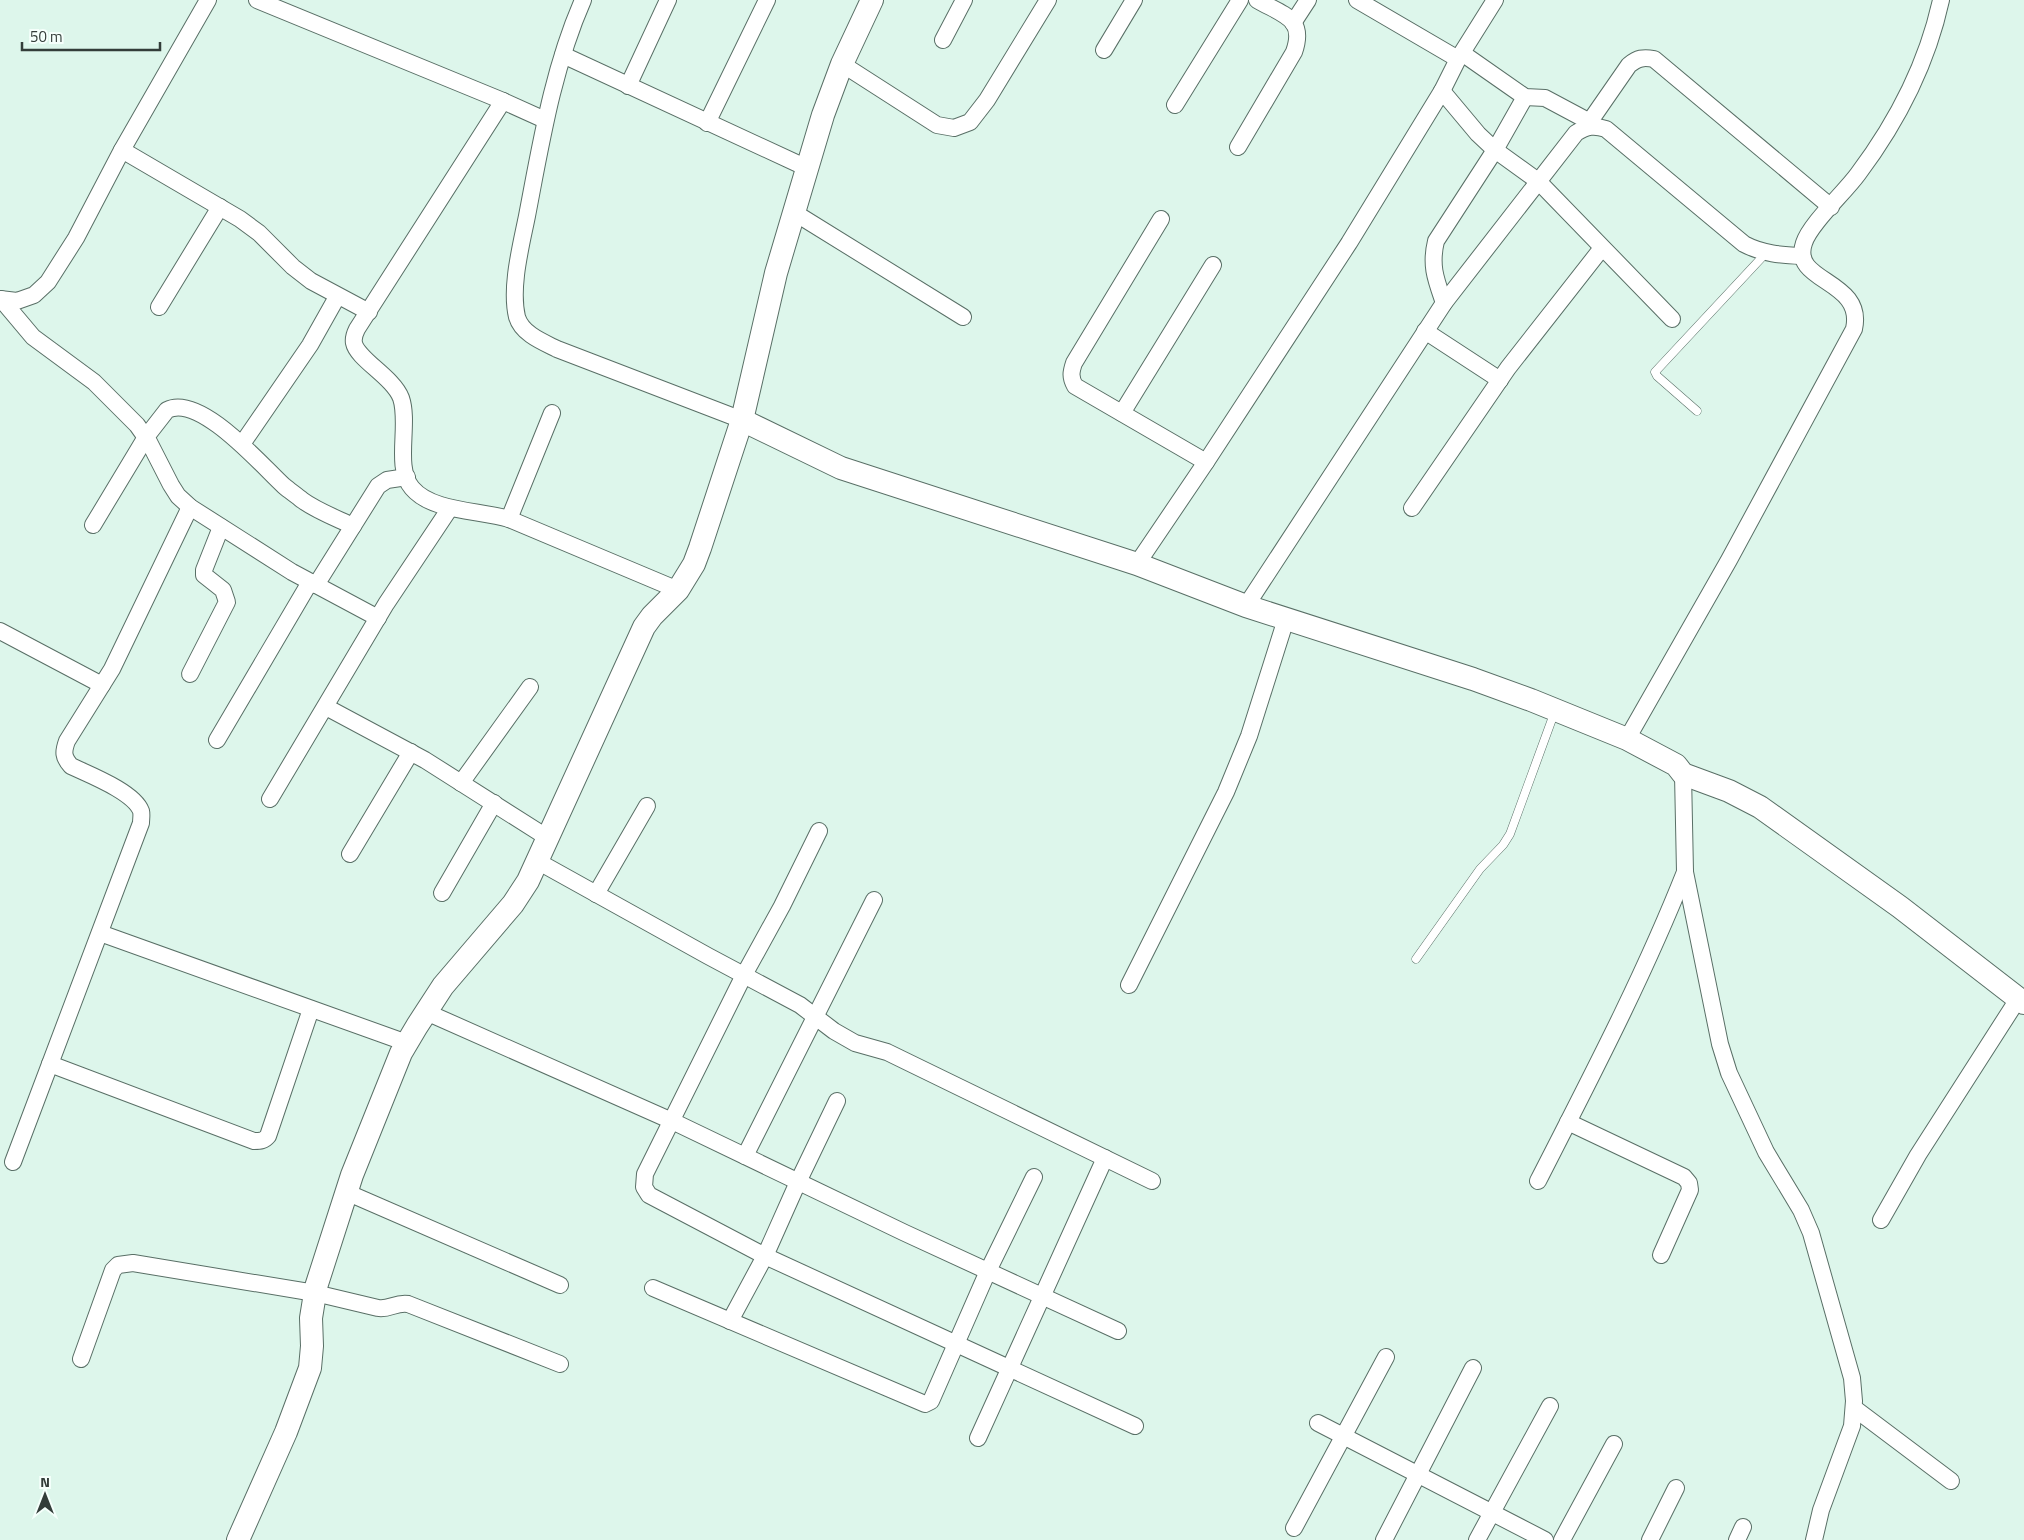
<svg xmlns="http://www.w3.org/2000/svg" width="2024" height="1540" viewBox="0 0 2024 1540" font-family="'Titillium Web',sans-serif">
<style>
.lines{fill:none;stroke-linecap:round;stroke-linejoin:round}
.lane-casing{stroke:#596f66;stroke-width:9}
.street-casing{stroke:#596f66;stroke-width:18}
.secondary-casing{stroke:#596f66;stroke-width:24}
.lane{stroke:#fff;stroke-width:8}
.street{stroke:#fff;stroke-width:16}
.secondary{stroke:#fff;stroke-width:22}
</style>
<rect width="100%" height="100%" fill="#ddf6eb"/>
<g class="lines">
<g class="lane-casing">
<g id="lane">
<polyline points="1697,411 1657,376 1655,372 1766,253"/>
<polyline points="1416,959 1480,869 1503,845 1510,834 1555,711"/>
</g>
</g>
<g class="street-casing">
<g id="street">
<polyline points="257,0 503,101 545,120"/>
<path d="M583,0C553,68 541,143 527,216C521,246 510,287 517,317C522,334 543,342 557,349L742,420"/>
<polyline points="1357,0 1458,59"/>
<polyline points="1293,23 1308,0"/>
<polyline points="943,40 964,0"/>
<polyline points="1104,50 1134,0"/>
<polyline points="1462,53 1525,97 1545,98 1590,122"/>
<polyline points="563,55 807,168"/>
<polyline points="842,64 937,125 954,128 970,122 987,100 1048,0"/>
<polyline points="628,86 668,0"/>
<polyline points="1442,91 1478,134 1495,150 1538,181 1672,319"/>
<path d="M503,101L357,329C355,333 353,338 354,343C357,359 393,377 401,398C410,424 394,467 412,488C432,512 480,510 509,519L678,590"/>
<polyline points="1175,105 1240,0"/>
<polyline points="707,123 767,0"/>
<path d="M1586,127L1629,65C1638,58 1643,57 1654,59L1831,207"/>
<path d="M1238,147L1294,52C1306,18 1283,15 1257,0"/>
<polyline points="122,150 240,219 259,233 293,267 311,281 369,312"/>
<polyline points="795,213 963,317"/>
<path d="M1161,219L1074,363C1071,372 1070,377 1075,386L1206,462"/>
<polyline points="0,299 17,301 34,295 48,282 76,238 122,150 208,0"/>
<polyline points="1,299 33,337 94,382 137,425 149,442 171,485 178,496 190,507 292,572 378,618"/>
<path d="M1444,303C1436,280 1430,266 1436,241L1495,150L1525,97"/>
<polyline points="159,307 220,207"/>
<polyline points="1425,331 1500,380"/>
<polyline points="1122,413 1213,265"/>
<polyline points="242,444 310,345 337,297"/>
<polyline points="1412,508 1508,368 1602,248"/>
<polyline points="509,519 552,413"/>
<path d="M93,525L146,437L167,410C200,393 262,466 284,486C290,491 296,495 302,500C317,511 336,518 353,526"/>
<polyline points="1137,564 1206,462 1349,243 1442,91 1458,59 1495,0"/>
<polyline points="316,585 378,486 387,480 407,477"/>
<path d="M1246,606L1444,303L1576,133C1587,126 1594,125 1606,129L1744,244C1763,254 1781,255 1802,256"/>
<polyline points="0,631 102,685"/>
<polyline points="190,674 227,602 223,590 204,575 204,570 221,527"/>
<polyline points="326,707 425,760 548,838"/>
<path d="M1627,739L1729,560L1854,329C1865,279 1790,283 1804,243C1810,224 1845,192 1858,174C1897,122 1927,64 1941,0"/>
<polyline points="217,740 310,582"/>
<polyline points="1683,774 1685,872 1720,1044 1729,1073 1766,1152 1801,1210 1811,1233 1852,1378 1854,1401 1852,1426 1821,1510 1814,1540"/>
<polyline points="461,783 530,687"/>
<polyline points="270,799 386,604 450,508"/>
<polyline points="819,831 782,906 744,975 645,1174 644,1187 649,1195 765,1256 1135,1426"/>
<polyline points="350,854 411,752"/>
<polyline points="537,861 708,956 800,1005 834,1031 855,1043 887,1052 1152,1181"/>
<polyline points="442,893 494,803"/>
<polyline points="596,894 647,806"/>
<polyline points="100,933 407,1043"/>
<polyline points="1129,985 1226,792 1249,736 1286,619"/>
<polyline points="426,1012 672,1121 905,1233 1118,1331"/>
<path d="M50,1064L254,1141C260,1141 264,1141 268,1136L311,1009"/>
<polyline points="1568,1122 1684,1177 1689,1183 1690,1190 1661,1255"/>
<polyline points="745,1156 874,900"/>
<path d="M13,1162L141,823C141,819 142,815 141,811C134,792 90,775 71,766C63,757 63,752 67,741L112,669L190,507"/>
<path d="M1538,1181C1590,1079 1643,978 1685,872"/>
<polyline points="346,1192 560,1285"/>
<polyline points="1881,1220 1918,1155 2018,999"/>
<polyline points="653,1288 925,1404 931,1401 988,1271 1034,1177"/>
<polyline points="730,1321 765,1256 798,1182 837,1101"/>
<path d="M81,1359L113,1270L118,1265L133,1263L315,1293L378,1308C389,1310 396,1302 408,1304L560,1364"/>
<polyline points="1854,1408 1951,1481"/>
<polyline points="1318,1423 1545,1540"/>
<polyline points="978,1438 1105,1158"/>
<polyline points="1294,1528 1386,1357"/>
<polyline points="1384,1540 1473,1368"/>
<polyline points="1477,1540 1550,1406"/>
<polyline points="1562,1540 1614,1444"/>
<polyline points="1650,1540 1676,1488"/>
<polyline points="1737,1540 1743,1527"/>
</g>
</g>
<g class="secondary-casing">
<g id="secondary">
<polyline points="742,420 841,468 1137,564 1246,606 1473,679 1531,700 1627,739 1676,765 1683,774 1729,791 1760,807 1900,907 2024,1003"/>
<polyline points="238,1540 286,1432 310,1368 312,1346 311,1318 316,1287 352,1175 401,1053 417,1026 443,986 513,904 528,881 644,627 652,616 678,590 694,564 700,548 742,420 776,273 823,115 842,64 872,0"/>
</g>
</g>
<use href="#lane" class="lane"/>
<use href="#street" class="street"/>
<use href="#secondary" class="secondary"/>
</g>
<g transform="translate(45 1495)" stroke="#f5fffb" stroke-width="4" paint-order="stroke">
<path d="M0-4L9 19L0 12L-9 19Z" fill="#333d39"/>
<text y="-8" font-size="14" font-weight="bold" text-anchor="middle" fill="#333d39">N</text>
</g>
<path d="M22 42v8h138v-8" fill="none" stroke="#333d39" stroke-width="2.5"/>
<text x="30" y="42" font-size="15" fill="#333d39" stroke="#f5fffb" stroke-width="4" paint-order="stroke">50 m</text>
</svg>
